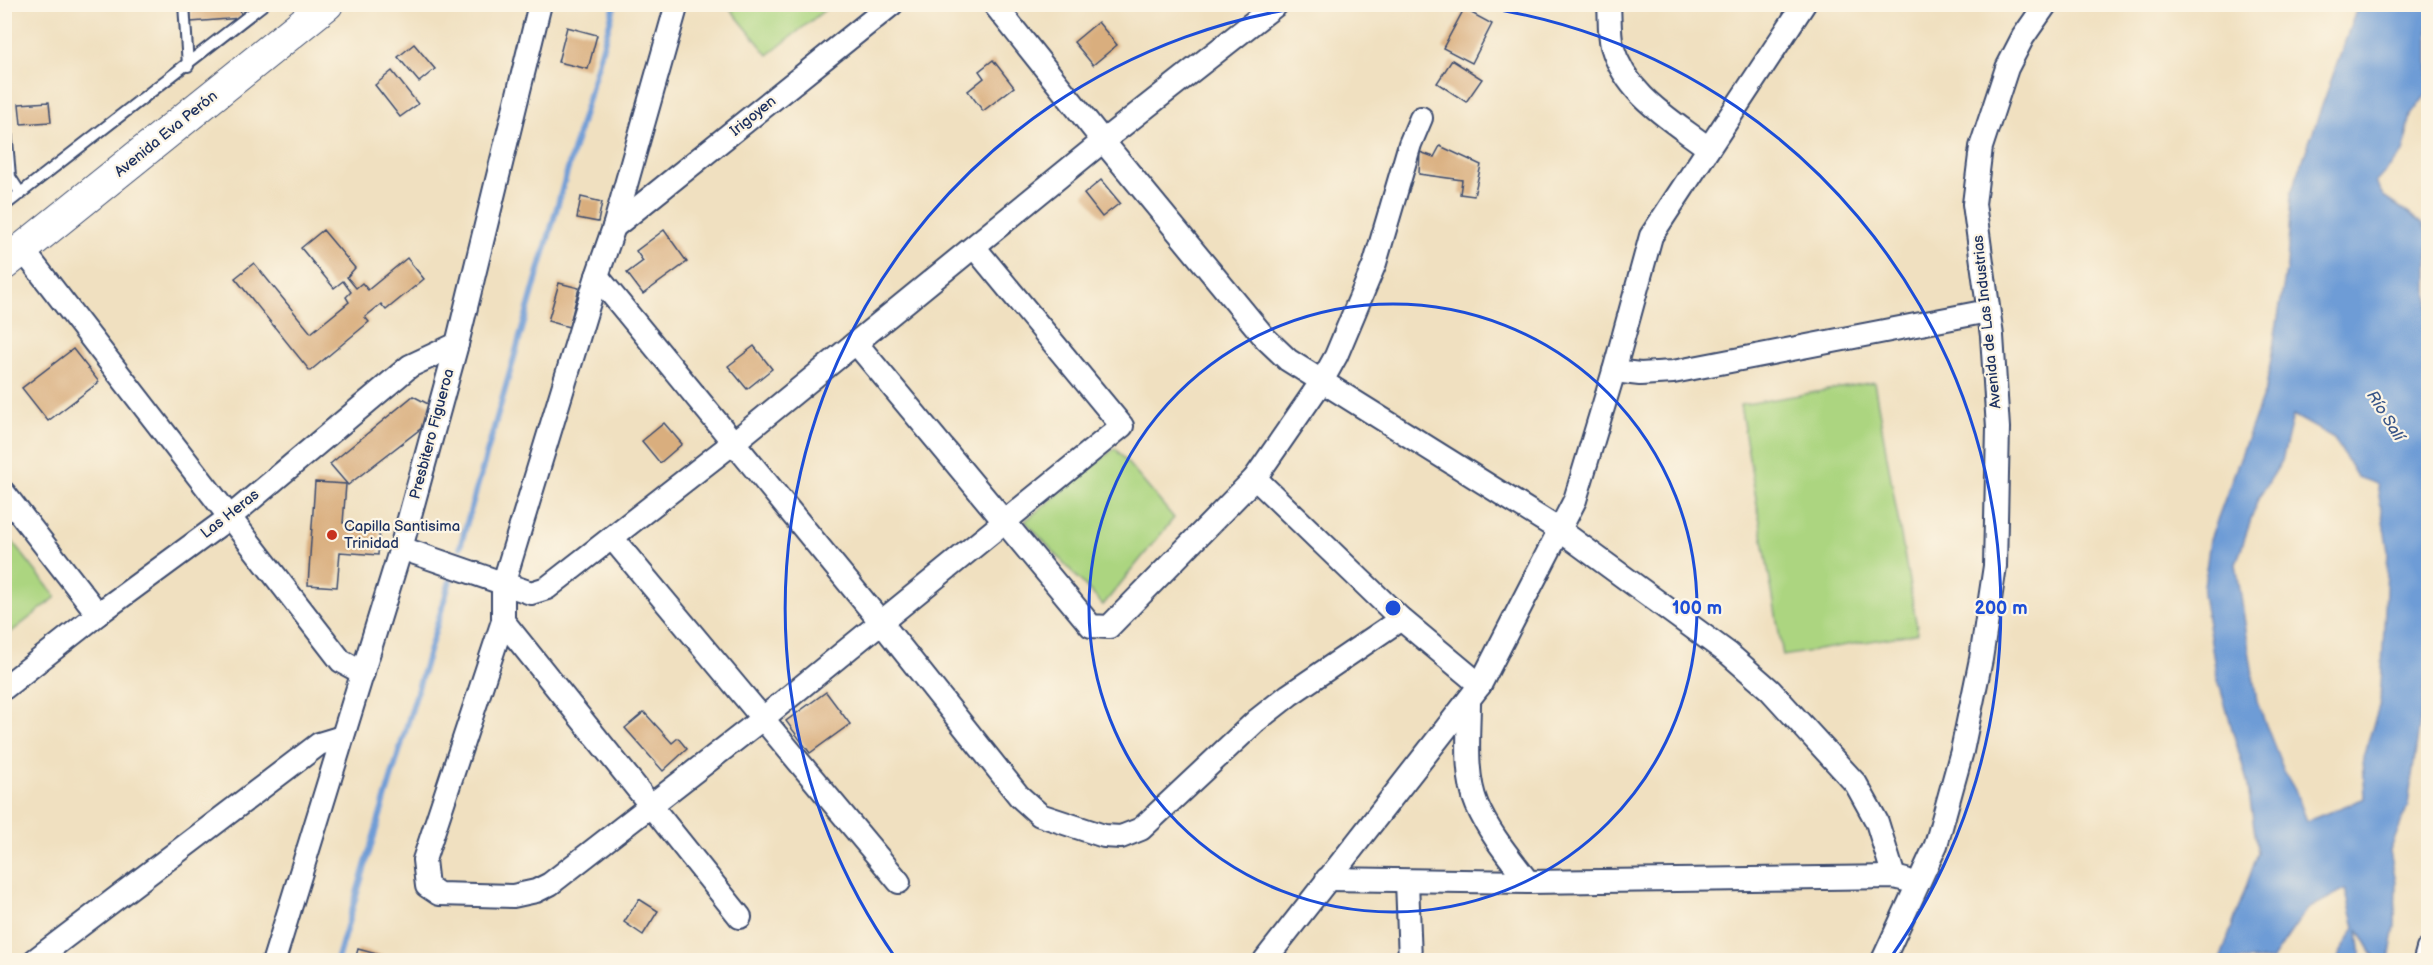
<svg xmlns="http://www.w3.org/2000/svg" width="2433" height="965" viewBox="0 0 2433 965" font-family="'Balsamiq Sans',sans-serif">
<style>
.green{fill:#acd580;stroke:#64826f;stroke-width:1.5}
.water{fill:#6e9cd6;stroke:#44669a;stroke-width:1.5;fill-rule:evenodd}
.lines{fill:none;stroke-linecap:round;stroke-linejoin:round}
.stream{stroke:#6e9cd6;stroke-width:6}
.building{fill:#d9ae7e}
.service-casing{stroke:#3b4a6d;stroke-width:14}
.minor-casing{stroke:#3b4a6d;stroke-width:26}
.secondary-casing{stroke:#3b4a6d;stroke-width:34}
.service{stroke:#fff;stroke-width:10}
.minor{stroke:#fff;stroke-width:22}
.secondary{stroke:#fff;stroke-width:32}
.ring{fill:none;stroke:#1d4ed8;stroke-width:3}
.poi-dot{fill:#c8321e;stroke:#fcf5e5;stroke-width:2}
.labels{text-anchor:middle;dominant-baseline:central;stroke-width:4.5;stroke-linejoin:round;paint-order:stroke}
.street-label{font-size:15px;fill:#1b2f5e;stroke:#fcf5e5}
.poi-label{font-size:15px;fill:#1b2f5e;stroke:#fcf5e5;text-anchor:start}
.water-label{font-size:16px;font-style:italic;fill:#385588;stroke:#fcf5e5}
.centre{fill:#1d4ed8;stroke:#fcf5e5;stroke-width:3}
.ring-label{font-size:18px;text-anchor:middle;font-weight:bold;fill:#1d4ed8;stroke:#fcf5e5;stroke-width:4.5;stroke-linejoin:round;paint-order:stroke}
</style>
<rect width="100%" height="100%" fill="#fcf5e5"/>
<filter id="ink" filterUnits="userSpaceOnUse"><feTurbulence type="fractalNoise" baseFrequency=".0167" numOctaves="2"/><feDisplacementMap in="SourceGraphic" scale="12" xChannelSelector="R" yChannelSelector="G"/><feConvolveMatrix kernelMatrix="1 2 1 2 8 2 1 2 1" color-interpolation-filters="sRGB"/></filter>
<filter id="wash" filterUnits="userSpaceOnUse"><feTurbulence type="fractalNoise" baseFrequency=".008" numOctaves="4" result="noise"/><feDisplacementMap in="SourceGraphic" scale="24" xChannelSelector="R" yChannelSelector="G"/><feGaussianBlur stdDeviation="1.35" result="paint"/><feColorMatrix in="noise" values="0 0 0 0 0 0 0 0 0 0 0 0 0 0 0 0 0 1.4 0 .05"/><feComposite in="paint" operator="in"/></filter>
<g filter="url(#wash)">
<rect width="100%" height="100%" fill="#f0e0c0"/>
<g class="green">
<polygon points="727,5 831,5 768,55"/>
<polygon points="1874,382 1918,633 1783,656 1740,405"/>
<polygon points="1115,448 1174,518 1103,605 1025,521"/>
<polygon points="5,532 56,597 5,637"/>
</g>
<path class="water" d="M2358,5H2428V92L2411,115L2403,153L2375,183L2385,198L2423,223L2428,239V664L2408,805L2390,851L2396,883L2395,926L2389,960H2376L2358,929L2361,960H2338L2339,955L2355,927L2345,889L2306,910L2272,960H2220L2258,853L2247,781L2216,673L2203,594L2210,539L2266,388L2287,265L2291,193ZM2293,415L2334,438L2357,477L2377,484L2388,551L2380,704L2363,757L2365,798L2307,821L2296,792L2284,771L2257,702L2236,564L2258,499L2282,461Z"/>
<g class="lines">
<g class="stream">
<polyline points="460,547 615,4"/>
<polyline points="337,960 450,581"/>
</g>
</g>
<g id="blocks">
<g class="building">
<polygon points="190,4 240,4 241,18 191,22"/>
<polygon points="1464,9 1492,24 1472,63 1443,48"/>
<polygon points="1098,22 1117,45 1093,65 1074,42"/>
<polygon points="567,27 597,35 588,69 558,62"/>
<polygon points="414,44 435,69 419,82 398,57"/>
<polygon points="993,60 1014,87 983,111 968,91 984,78 979,71"/>
<polygon points="1452,60 1482,79 1466,102 1437,83"/>
<polygon points="392,71 418,104 400,117 375,85"/>
<polygon points="49,102 51,122 21,124 19,104"/>
<polygon points="1440,146 1481,165 1474,196 1460,194 1462,180 1419,174 1420,152 1434,157"/>
<polygon points="1101,180 1120,203 1102,217 1084,194"/>
<polygon points="581,197 602,202 598,222 577,218"/>
<polygon points="323,230 355,268 347,277 356,288 362,283 368,290 407,258 424,279 386,310 381,304 365,317 369,322 310,371 235,278 254,263 311,333 349,302 346,297 351,292 343,281 334,288 301,248"/>
<polygon points="664,230 687,262 643,294 627,273 643,261 636,251"/>
<polygon points="559,283 579,288 569,327 548,321"/>
<polygon points="754,346 772,369 747,389 728,366"/>
<polygon points="73,349 99,382 48,421 22,388"/>
<polygon points="413,396 430,405 428,423 348,485 330,464"/>
<polygon points="664,423 682,444 660,463 642,441"/>
<polygon points="315,482 346,484 343,523 380,526 378,555 340,552 337,587 308,585"/>
<polygon points="826,692 850,724 810,753 786,721"/>
<polygon points="644,712 672,743 678,738 687,749 663,771 625,728"/>
<polygon points="639,899 658,911 643,935 624,922"/>
<polygon points="358,949 384,956 383,960 355,960"/>
</g>
</g>
</g>
<g filter="url(#ink)">
<use href="#blocks" fill-opacity="0" stroke="#3b4a6d" stroke-width="1.5"/>
<g class="lines">
<g class="service-casing">
<g id="service">
<polyline points="184,4 188,66"/>
<polyline points="4,104 10,177 21,194"/>
<polyline points="4,206 264,4"/>
</g>
</g>
<g class="minor-casing">
<g id="minor">
<polyline points="677,4 614,227 597,276 503,585 503,621 740,917"/>
<polyline points="994,4 1103,141 1266,339 1288,360 1561,531 1729,654 1770,690 1856,784 1877,822 1894,877"/>
<path d="M1609,4C1610,18 1609,33 1612,46C1626,95 1670,119 1708,148"/>
<polyline points="614,227 892,4"/>
<polyline points="23,250 341,661 363,673"/>
<polyline points="597,276 880,621 1019,796 1040,815 1104,836 1121,837 1141,829 1256,721 1289,695 1401,619"/>
<polyline points="856,343 1091,626 1109,627 1255,478 1322,381 1336,356 1375,263 1410,144 1421,118"/>
<polyline points="1614,371 1640,374 1673,372 1988,311"/>
<polyline points="1255,478 1401,619 1480,685 1265,960"/>
<polyline points="4,493 98,614"/>
<polyline points="613,539 899,882"/>
<polyline points="401,548 531,593 547,588 733,443 1103,141 1277,4"/>
<polyline points="503,621 424,860 427,886 439,894 513,896 536,891 550,884 762,719 1122,426 975,248"/>
<polyline points="1480,685 1575,500 1614,371 1651,236 1804,4"/>
<polyline points="4,688 98,614 230,517 410,366 457,344"/>
<path d="M1469,700C1469,733 1464,774 1477,805C1489,833 1510,858 1528,882"/>
<polyline points="1327,879 1528,882 1894,877 1906,880"/>
<polyline points="1407,881 1410,960"/>
<polyline points="35,960 319,744 342,737"/>
<polyline points="274,960 401,548 457,344 540,4"/>
<polyline points="1883,960 1936,845 1962,751 1981,659 1995,566 1998,428 1992,336 1974,204 1981,147 2007,68 2023,37 2046,4"/>
<polyline points="2425,960 2428,949"/>
</g>
</g>
<g class="secondary-casing">
<polyline id="secondary" points="4,264 327,4"/>
</g>
<use href="#service" class="service"/>
<use href="#minor" class="minor"/>
<use href="#secondary" class="secondary"/>
</g>
</g>
<g class="ring">
<circle cx="1393" cy="608" r="304"/>
<path d="M895 957A608 608 0 0 1 1319 5M1467 5A608 608 0 0 1 1891 957"/>
</g>
<circle class="poi-dot" cx="332" cy="535" r="6"/>
<g class="labels">
<g class="street-label">
<text transform="translate(753 116) rotate(-39)">Irigoyen</text>
<text transform="translate(166 134) rotate(-39)">Avenida Eva Perón</text>
<text transform="translate(1987 322) rotate(-96)">Avenida de Las Industrias</text>
<text transform="translate(432 434) rotate(-75)">Presbitero Figueroa</text>
<text transform="translate(230 514) rotate(-38)">Las Heras</text>
</g>
<g class="poi-label">
<text x="344" y="526">Capilla Santisima<tspan x="344" dy="17">Trinidad</tspan></text>
</g>
<g class="water-label">
<text transform="translate(2385 416) rotate(58)">Río Salí</text>
</g>
</g>
<circle cx="1393" cy="608" r="9" class="centre"/>
<g class="ring-label">
<text x="1697" y="614">100 m</text>
<text x="2001" y="614">200 m</text>
</g>
<rect width="2433" height="965" fill="none" stroke="#fcf5e5" stroke-width="24"/>
</svg>
